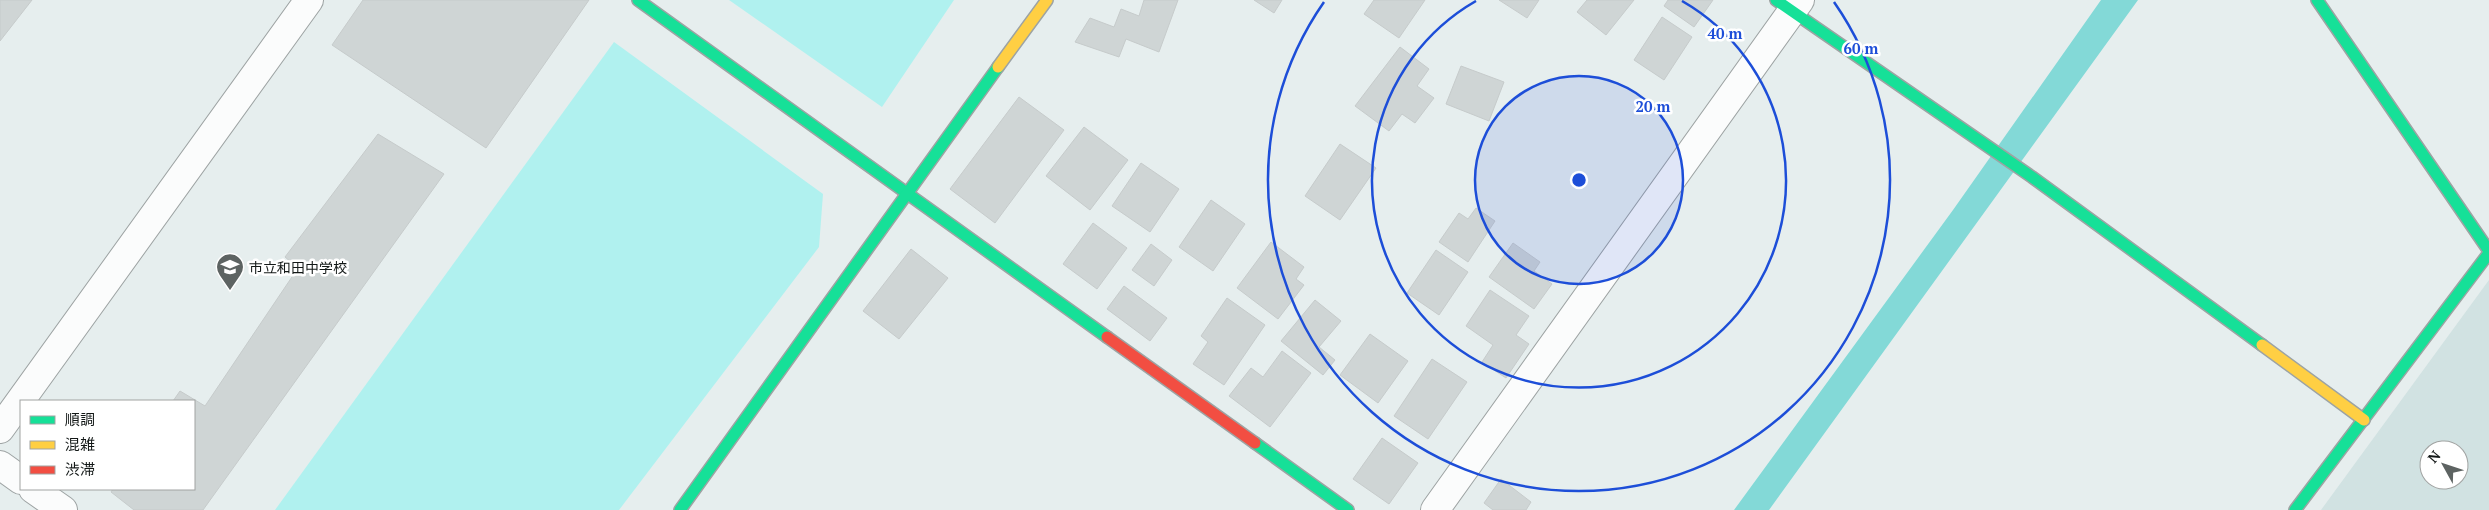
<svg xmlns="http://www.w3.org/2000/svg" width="2489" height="510" viewBox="0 0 2489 510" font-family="'PT Serif','Noto Sans JP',serif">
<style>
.built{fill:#d1e2e2;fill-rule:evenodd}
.green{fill:#b0f1ef}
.water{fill:#83d9d7}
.building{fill:#cfd5d5;stroke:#c6cbcb}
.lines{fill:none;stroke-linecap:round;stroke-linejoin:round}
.street-casing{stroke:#9da3a3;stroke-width:30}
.fast-casing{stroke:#9da3a3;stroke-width:14}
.slow-casing{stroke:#9da3a3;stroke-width:14}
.jam-casing{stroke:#9da3a3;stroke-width:14}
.street{stroke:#fbfcfc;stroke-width:28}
.fast{stroke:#16e098;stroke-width:11}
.slow{stroke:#ffcf43;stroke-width:11}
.jam{stroke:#f24e42;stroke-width:11}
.ring{fill:none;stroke:#1d4ed8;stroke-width:2.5}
.labels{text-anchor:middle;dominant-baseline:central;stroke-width:5;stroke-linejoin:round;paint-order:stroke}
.poi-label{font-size:14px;fill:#131817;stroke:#fff;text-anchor:start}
.centre{fill:#1d4ed8;stroke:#fff;stroke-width:2.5}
.ring-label{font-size:15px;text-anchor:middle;font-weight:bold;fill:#1d4ed8;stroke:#fff;stroke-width:5;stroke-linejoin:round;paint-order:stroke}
</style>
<rect width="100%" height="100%" fill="#e6eeee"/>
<path class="built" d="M2489,280V510H2321ZM2429,450H2459V480H2429Z"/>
<g class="green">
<polygon points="729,0 954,0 882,107"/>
<polygon points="614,42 823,194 819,247 619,510 275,510"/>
</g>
<polygon class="water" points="2101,0 2138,0 1769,510 1734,510 1953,210"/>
<g class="building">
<polygon points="0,0 32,0 0,41"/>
<polygon points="363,0 589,0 486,148 332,45"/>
<polygon points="1144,0 1178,0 1159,52 1126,39 1119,57 1075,42 1090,18 1114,27 1121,9 1139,16"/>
<polygon points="1254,0 1282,0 1274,13"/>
<polygon points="1374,0 1425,0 1399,38 1364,14"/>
<polygon points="1499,0 1539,0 1527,18"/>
<polygon points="1587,0 1634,0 1606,35 1577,12"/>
<polygon points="1668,0 1713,0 1694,27 1664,6"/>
<polygon points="1662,17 1692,37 1664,80 1634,60"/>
<polygon points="1400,47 1429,69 1417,86 1434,98 1415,123 1402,114 1389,131 1355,106"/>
<polygon points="1461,66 1504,82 1489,121 1446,104"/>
<polygon points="1019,97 1064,130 995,223 950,189"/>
<polygon points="1084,127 1128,160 1090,210 1046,176"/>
<polygon points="378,134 444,174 203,510 134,510 111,492 113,489 194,489 194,401 173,401 180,391 205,406 298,268 285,257"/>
<polygon points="1340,144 1376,168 1340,220 1305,196"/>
<polygon points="1141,163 1179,189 1150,232 1112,206"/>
<polygon points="1211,200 1245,224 1213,271 1179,247"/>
<polygon points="1476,208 1495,221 1468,262 1439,242 1459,213 1468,219"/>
<polygon points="1093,223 1127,248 1097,289 1063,264"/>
<polygon points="1271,242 1304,267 1296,279 1304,285 1278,319 1237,288"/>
<polygon points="1513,243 1540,262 1534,271 1552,284 1534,309 1489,277"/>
<polygon points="1151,244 1172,260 1154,286 1132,270"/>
<polygon points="911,249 948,278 899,339 863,311"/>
<polygon points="1436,250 1468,272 1439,315 1407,293"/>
<polygon points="1124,286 1167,318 1150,341 1107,309"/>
<polygon points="1490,290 1529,316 1516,335 1529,344 1506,378 1482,362 1493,345 1466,326"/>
<polygon points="1227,298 1265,325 1224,385 1193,364 1208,342 1201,336"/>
<polygon points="1315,300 1341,321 1319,347 1335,360 1323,375 1281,341"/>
<polygon points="1370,334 1408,361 1378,403 1340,375"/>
<polygon points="1282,351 1311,373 1270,427 1229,396 1251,368 1263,377"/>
<polygon points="1432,359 1467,382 1428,439 1394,416"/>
<polygon points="1382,438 1418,463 1389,504 1353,479"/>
<polygon points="1501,479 1531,502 1526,510 1493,510 1484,503"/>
</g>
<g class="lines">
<g class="street-casing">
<g id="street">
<polyline points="0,429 309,0"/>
<polyline points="0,465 21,480"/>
<polyline points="33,489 63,510"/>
<polyline points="1435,510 1800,0"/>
</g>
</g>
<g class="fast-casing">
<g id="fast">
<polyline points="638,0 1107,337"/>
<polyline points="1776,0 2032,177 2262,345"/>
<polyline points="2317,0 2489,251"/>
<polyline points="1255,443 1348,510"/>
<polyline points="680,510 998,67"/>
<polyline points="2295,510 2489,253"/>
</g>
</g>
<g class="slow-casing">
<g id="slow">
<polyline points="998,67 1047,0"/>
<polyline points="2262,345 2364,420"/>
</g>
</g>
<g class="jam-casing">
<polyline id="jam" points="1107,337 1255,443"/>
</g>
<use href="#street" class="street"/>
<use href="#fast" class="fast"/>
<use href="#slow" class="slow"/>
<use href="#jam" class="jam"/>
</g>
<circle cx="1579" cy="180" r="104" fill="#1d4ed8" fill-opacity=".12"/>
<g class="ring">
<circle cx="1579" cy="180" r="104"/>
<path d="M1682 1A207 207 0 1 1 1476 1"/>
<path d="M1834 2A311 311 0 1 1 1324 2"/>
</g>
<defs>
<g id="school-pin" transform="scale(1.4375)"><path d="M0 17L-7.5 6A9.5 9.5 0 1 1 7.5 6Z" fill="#5d6362" stroke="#fff"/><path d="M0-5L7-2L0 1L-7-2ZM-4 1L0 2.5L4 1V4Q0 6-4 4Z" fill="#fff"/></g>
</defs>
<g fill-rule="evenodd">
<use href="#school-pin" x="230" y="267"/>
</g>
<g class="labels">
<g class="poi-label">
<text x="249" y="267">市立和田中学校</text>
</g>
</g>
<circle cx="1579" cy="180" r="8" class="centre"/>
<g class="ring-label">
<text x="1725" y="39">40 m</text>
<text x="1861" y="54">60 m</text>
<text x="1653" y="112">20 m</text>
</g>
<rect x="20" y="400" width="175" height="90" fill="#ffffff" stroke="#a1a3a2"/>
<rect x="30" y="416" width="25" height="8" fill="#16e098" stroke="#a1a3a2"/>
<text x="65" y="425" font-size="15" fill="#131817">順調</text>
<rect x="30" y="441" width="25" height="8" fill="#ffcf43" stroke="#a1a3a2"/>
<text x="65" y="450" font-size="15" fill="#131817">混雑</text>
<rect x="30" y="466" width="25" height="8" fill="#f24e42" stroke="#a1a3a2"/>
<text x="65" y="475" font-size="15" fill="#131817">渋滞</text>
<g transform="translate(2444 465) rotate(310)"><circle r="24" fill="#ffffff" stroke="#a1a3a2"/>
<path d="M0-4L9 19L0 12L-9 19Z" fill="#5d6362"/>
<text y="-8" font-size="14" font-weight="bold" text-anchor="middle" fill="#131817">N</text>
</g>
</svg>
